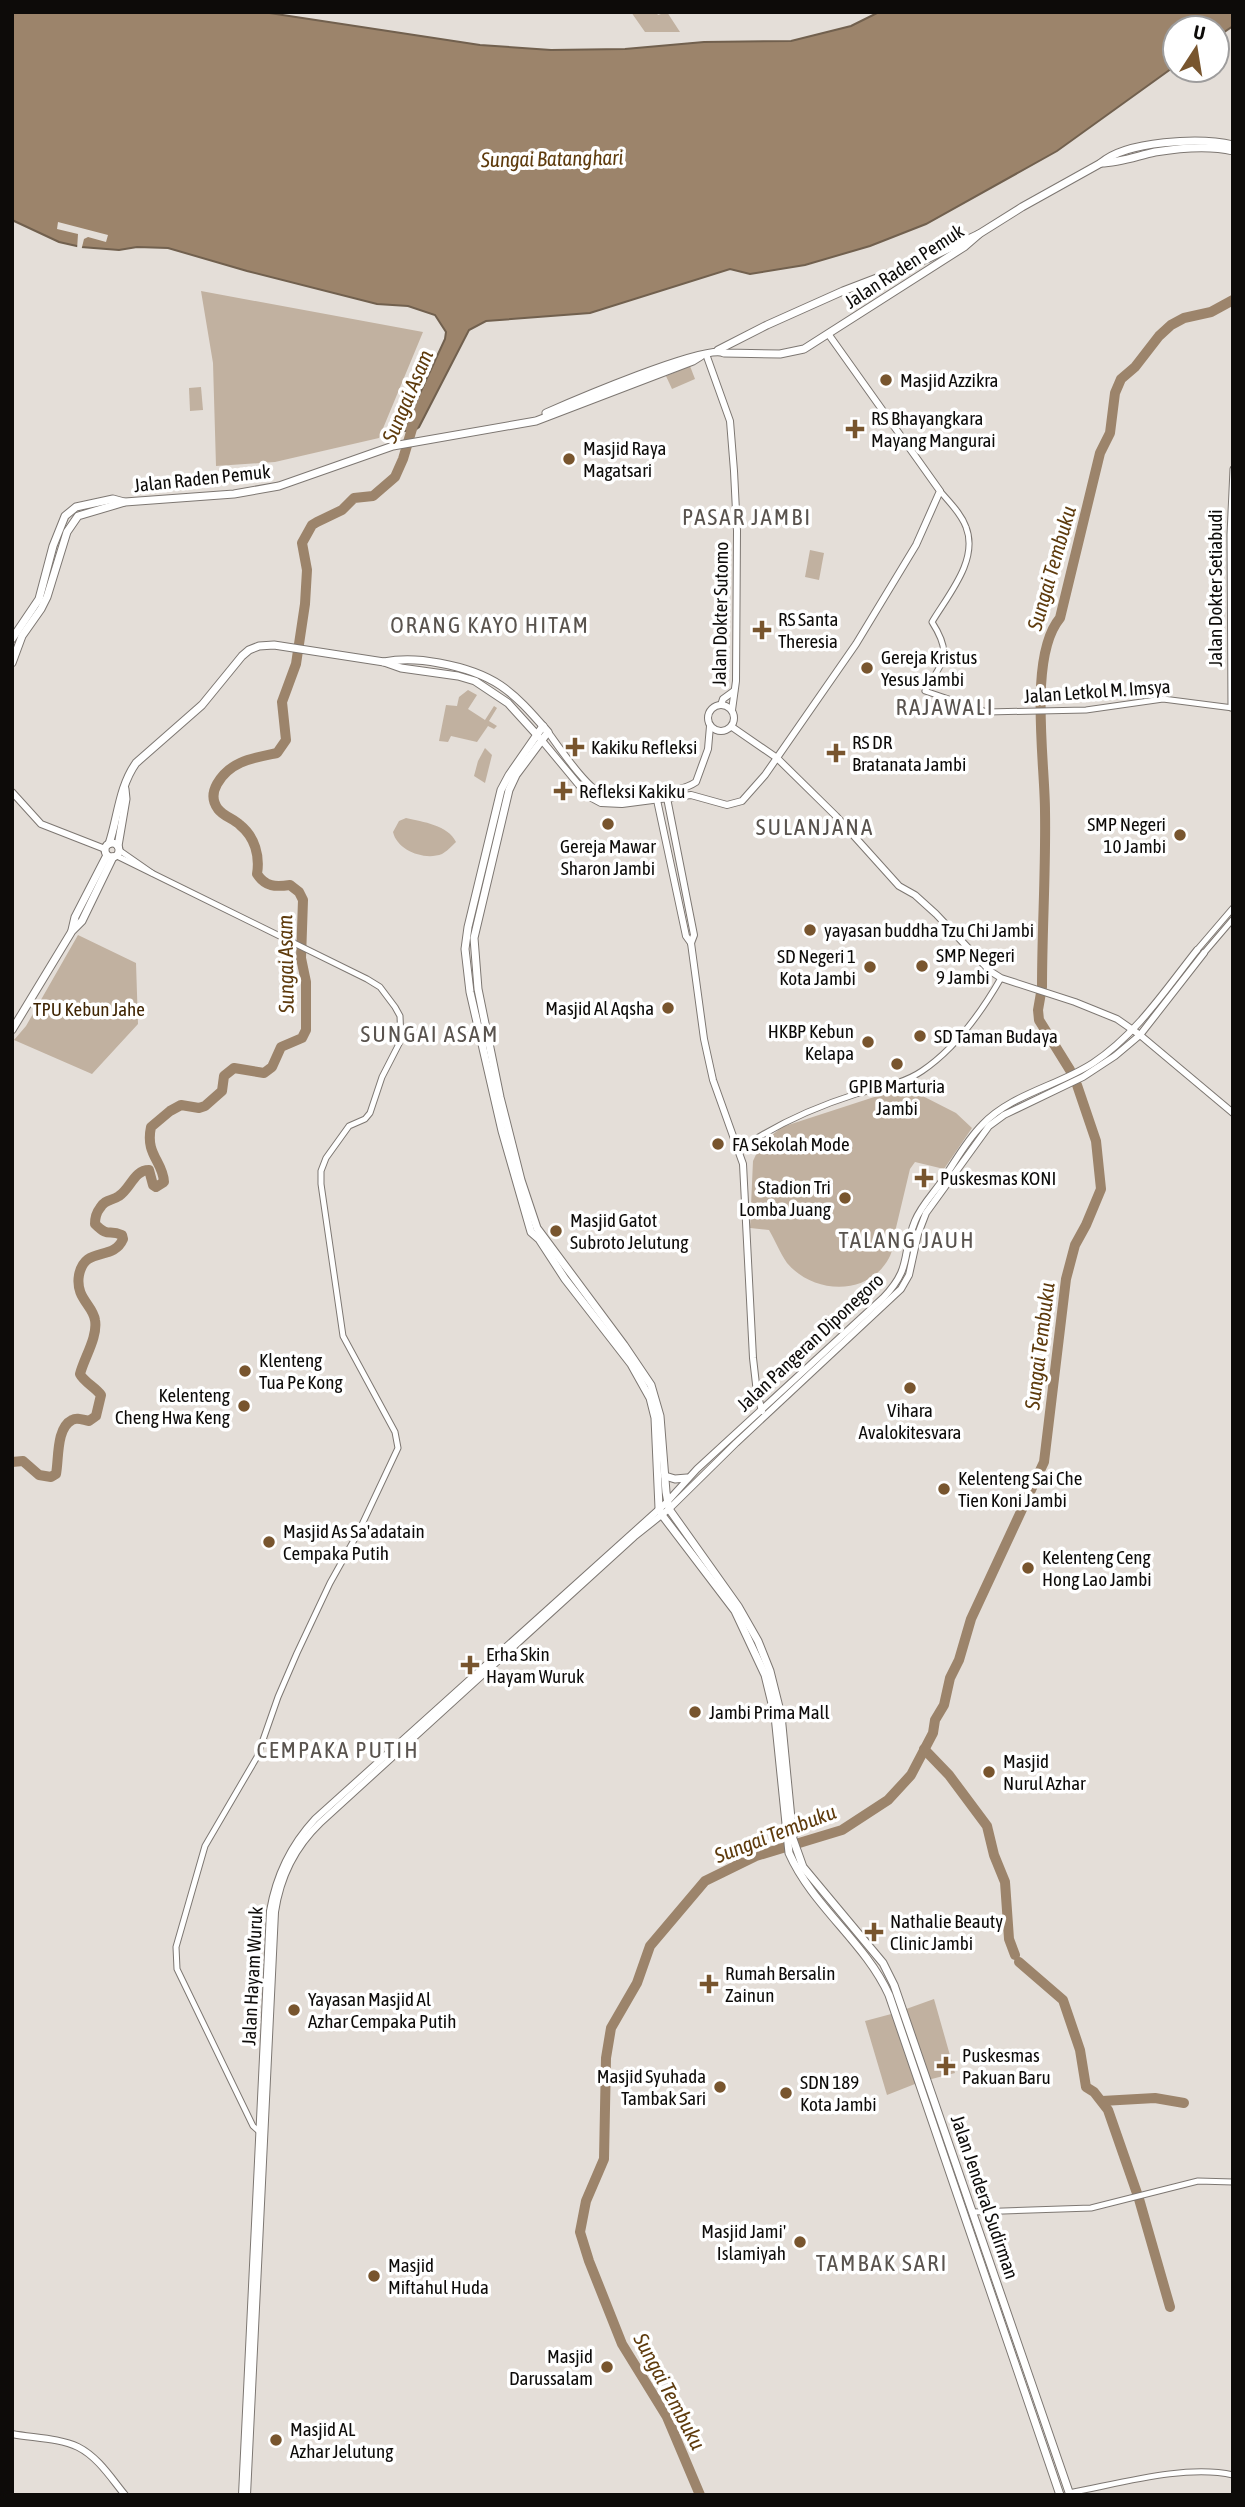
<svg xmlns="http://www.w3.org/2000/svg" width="1245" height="2507" viewBox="0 0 1245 2507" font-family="'Asap Condensed',sans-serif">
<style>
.green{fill:#c1b1a0}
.water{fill:#9c846b;stroke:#71604e;stroke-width:2}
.pier{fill:#e4ded8}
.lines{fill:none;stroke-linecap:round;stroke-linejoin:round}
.river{stroke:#9c846b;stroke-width:10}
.minor-casing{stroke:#7d7772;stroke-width:7}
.major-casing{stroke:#7d7772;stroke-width:8}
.highway-casing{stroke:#7d7772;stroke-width:9}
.minor{stroke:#fff;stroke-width:5}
.major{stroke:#fff;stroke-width:6}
.highway{stroke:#fff;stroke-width:7}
.poi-dot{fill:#78552e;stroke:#fff;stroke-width:2.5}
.labels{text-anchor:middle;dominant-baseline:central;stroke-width:7;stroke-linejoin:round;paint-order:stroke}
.street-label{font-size:19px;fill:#0d0b09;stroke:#fff}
.poi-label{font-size:19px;fill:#0d0b09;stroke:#fff;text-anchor:start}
.park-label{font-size:19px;fill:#402503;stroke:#fff}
.water-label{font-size:21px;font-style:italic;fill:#5e3b0d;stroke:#fff}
.quarter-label{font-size:23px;letter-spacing:2px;fill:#59534e;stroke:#fff}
</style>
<rect width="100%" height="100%" fill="#e4ded8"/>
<g class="green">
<polygon points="631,12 656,12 658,15 667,12 680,32 645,32"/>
<polygon points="201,291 423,332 379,438 275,462 216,466 213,363"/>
<polygon points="690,366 695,379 672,389 666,376"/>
<polygon points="201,387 203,410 190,411 189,388"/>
<polygon points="810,550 824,553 819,580 805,577"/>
<polygon points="468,690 477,695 468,709 485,720 494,706 497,708 489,721 497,726 494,729 488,726 477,742 451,736 448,742 439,741 446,705 457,706 459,697"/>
<polygon points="485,748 492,755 485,783 474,776 478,761"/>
<path d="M406,818C423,822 448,825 456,842C452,846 446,852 442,854C424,861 397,850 393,832L399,821Z"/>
<polygon points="78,935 136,963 138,1024 92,1074 14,1040 26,1026"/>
<path d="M905,1087L956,1113L972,1128L944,1169L915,1162L910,1169C905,1190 900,1211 895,1232C894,1241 893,1251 889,1258C868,1297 813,1294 787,1263C780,1253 775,1240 769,1230L750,1228L753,1161L761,1144L782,1127Z"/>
<polygon points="934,1999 955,2073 920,2082 887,2095 865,2021 895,2013"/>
</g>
<polygon class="water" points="12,12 263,12 480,45 551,50 625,49 704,42 791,41 851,26 879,12 1233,12 1233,26 1217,37 1217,28 1175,28 1175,66 1057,151 926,224 870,246 805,265 750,274 730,269 590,313 486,321 469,330 419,427 415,430 405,431 401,428 409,417 445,339 446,332 435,315 408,306 377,304 247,271 168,248 137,247 119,250 81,247 59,242 12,220"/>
<polygon class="pier" points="58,222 108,235 106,242 88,237 84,239 81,251 77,250 78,234 57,229"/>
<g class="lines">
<g class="river">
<path d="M1070,1070L1039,1020L1038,1010L1042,987C1042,929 1046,870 1045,811C1045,762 1028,656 1060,618L1100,453L1110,433L1115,393L1121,379L1135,367L1159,336L1171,325L1184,318L1211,312L1233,300"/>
<path d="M12,1462L23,1461L39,1475L51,1477L56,1474C59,1459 56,1428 72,1420C77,1417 83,1420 89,1421L96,1416L101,1395C95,1387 84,1382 80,1374C84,1358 98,1337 95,1320C93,1305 75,1298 79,1275C85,1245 113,1262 123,1239L122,1235C108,1229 109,1238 95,1224C95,1218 96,1213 100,1208C105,1199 112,1201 119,1196C131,1188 134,1170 149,1170L153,1185L156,1187L164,1182C163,1161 145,1155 151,1127L170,1111L181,1105L199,1108L205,1106L222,1091L224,1076L234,1068L264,1073L272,1067L281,1047L302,1038L306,1030V982L301,958L303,900L299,892L290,885C275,887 266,887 257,874C260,856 255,837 240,825C234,819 223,816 218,809C212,801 212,793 217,784C230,761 253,758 277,753L286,740L282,702L296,664L305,604L307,570L302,543L312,525L317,522L342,510L354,498L373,496L395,477L403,459L414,422"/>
<polyline points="924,1749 949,1775 987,1826 994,1855 1005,1882 1009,1939 1015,1955"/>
<polyline points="1019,1962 1063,2000 1080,2050 1086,2087 1094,2092 1108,2110 1139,2199 1170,2307"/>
<polyline points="1102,2101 1155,2098 1184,2103"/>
<polyline points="700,2495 667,2417 622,2344 589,2261 580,2232 586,2201 604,2159 606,2058 611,2028 637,1983 650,1946 705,1881 756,1856 842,1830 888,1800 911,1775 933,1733 935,1720 944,1705 950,1678 959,1660 971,1619 1044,1462 1066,1279 1075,1245 1086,1225 1101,1189 1096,1141 1077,1085"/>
</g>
<g class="minor-casing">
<g id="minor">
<path d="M940,491C949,502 961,513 966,527C979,560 948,595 932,622C953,655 943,661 925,691L987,712L1086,710L1163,699L1233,708"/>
<polyline points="1231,708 1230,535 1233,469"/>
<polyline points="119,850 152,873"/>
<polyline points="117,856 367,979 380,987 395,1007 400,1016 401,1040 382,1077 370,1113 365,1119 349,1126 326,1158 321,1171 321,1184 343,1336 395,1432 398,1448 358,1533 330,1583 297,1653 278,1697 257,1757 205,1846 176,1947 177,1969 253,2126 262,2134"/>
<polyline points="1197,950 1233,908"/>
<polyline points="1204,953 1233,919"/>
<path d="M740,1149C775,1125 815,1107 856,1094C877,1088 903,1084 922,1071C956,1048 981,1013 1001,978"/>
<polyline points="974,2212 1091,2208 1198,2181 1233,2182"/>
<path d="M1069,2493C1118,2484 1185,2464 1233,2475"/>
</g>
</g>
<g class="major-casing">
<g id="major">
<polyline points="706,354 730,421 734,471 737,531 736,681 732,710"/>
<circle cx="721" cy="718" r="13"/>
<polyline points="721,705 723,699 734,691"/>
<polyline points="732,727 777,758 836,816 899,886 915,895 936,914 990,971 1001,978 1075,1002 1117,1019 1140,1035 1233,1113"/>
<path d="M548,732C559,747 588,791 606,796C620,800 640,795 655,793C669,791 684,790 696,782L708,749L710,726"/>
<polyline points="539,737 588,796 601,803 622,804 691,795 727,805 742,801 765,775 856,644 916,545 940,491 829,335"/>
<polyline points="12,792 41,824 105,849"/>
<polyline points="667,798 694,935 691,943"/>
<polyline points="657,800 686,936 691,943 704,1039 713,1080 743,1164 753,1358 757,1393 762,1411"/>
<path d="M12,2434C33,2438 59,2438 78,2447C98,2457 111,2478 125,2495"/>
<path d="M242,2495L270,1911C276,1876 291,1845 315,1819L667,1502L697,1469L883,1298C913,1267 901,1255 915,1221C921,1206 933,1194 942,1181C955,1162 966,1141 982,1125C1011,1094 1058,1086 1093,1063C1136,1035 1166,989 1197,950"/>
<path d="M247,2495L275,1912C280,1878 295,1847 320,1823L634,1537L669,1509L736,1443L901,1289L909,1275L918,1234L926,1213L989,1126L1004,1115L1083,1077L1115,1056L1140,1035L1204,953"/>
</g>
</g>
<g class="highway-casing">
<g id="highway">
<path d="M1101,163C1119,163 1137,156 1155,152C1179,148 1209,145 1233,151"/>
<polyline points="718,350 767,325 843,291 929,258 979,234"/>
<path d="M546,413C571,402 706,344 724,353L780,354L804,349L964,247L979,234L1022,207L1101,163C1126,141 1200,137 1233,145"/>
<polyline points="12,639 39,599 53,546 65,516 76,507 113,499 124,502"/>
<path d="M384,662C403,658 419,659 439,663C494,673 512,690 548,732L516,775L509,790L474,938L478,989L500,1097L521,1180L537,1228L624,1345L651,1385L660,1416L666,1492L669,1509L738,1606L758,1641L770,1671L781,1715L793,1839L803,1867L883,1963L894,1985L1070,2495"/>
<polyline points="12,663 22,636 41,609 47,597 67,532 78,516 125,502 234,494 279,486 393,446 536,421 693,361 701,356"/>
<path d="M543,726L509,775L501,790L468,927L465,949L470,992L502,1131L531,1232L539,1239L565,1279L631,1364L650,1398L655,1418L659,1508L662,1515L735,1611L765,1675L775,1716L789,1853C813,1907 865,1942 889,1995L1060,2495"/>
<circle cx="112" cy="850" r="7"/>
<path d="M109,844C118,817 119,787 136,763L202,705L242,656L249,650L259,646L274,645L384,662L401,668L458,676L475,681L508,703L537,735"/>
<polyline points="118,846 126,799 125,789"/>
<polyline points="72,930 75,917 107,855"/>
<polyline points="12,1030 72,931 82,921 113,857"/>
<polyline points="665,1476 675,1479 687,1478"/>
</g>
</g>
<use href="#minor" class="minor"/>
<use href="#major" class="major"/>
<use href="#highway" class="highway"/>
</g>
<g class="poi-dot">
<circle cx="886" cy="380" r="7"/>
<path d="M851.5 418.5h7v7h7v7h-7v7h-7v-7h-7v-7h7z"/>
<circle cx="569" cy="459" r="7"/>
<path d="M758.5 619.5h7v7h7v7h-7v7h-7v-7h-7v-7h7z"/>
<circle cx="867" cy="668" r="7"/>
<path d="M571.5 736.5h7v7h7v7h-7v7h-7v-7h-7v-7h7z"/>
<path d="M832.5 742.5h7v7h7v7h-7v7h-7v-7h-7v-7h7z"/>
<path d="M559.5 780.5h7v7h7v7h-7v7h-7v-7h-7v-7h7z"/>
<circle cx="608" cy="824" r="7"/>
<circle cx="1180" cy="835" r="7"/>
<circle cx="810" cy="930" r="7"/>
<circle cx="922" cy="966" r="7"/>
<circle cx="870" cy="967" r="7"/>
<circle cx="668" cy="1008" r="7"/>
<circle cx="920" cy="1036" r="7"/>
<circle cx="868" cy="1042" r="7"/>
<circle cx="897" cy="1064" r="7"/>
<circle cx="718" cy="1144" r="7"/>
<path d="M920.5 1167.5h7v7h7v7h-7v7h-7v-7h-7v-7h7z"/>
<circle cx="845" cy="1198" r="7"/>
<circle cx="556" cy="1231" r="7"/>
<circle cx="245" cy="1371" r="7"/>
<circle cx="910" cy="1388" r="7"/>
<circle cx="244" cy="1406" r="7"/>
<circle cx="944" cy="1489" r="7"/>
<circle cx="269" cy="1542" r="7"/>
<circle cx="1028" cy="1568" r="7"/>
<path d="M466.5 1654.5h7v7h7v7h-7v7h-7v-7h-7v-7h7z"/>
<circle cx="695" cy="1712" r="7"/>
<circle cx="989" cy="1772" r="7"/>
<path d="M870.5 1921.5h7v7h7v7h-7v7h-7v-7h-7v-7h7z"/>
<path d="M705.5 1973.5h7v7h7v7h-7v7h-7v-7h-7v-7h7z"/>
<circle cx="294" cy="2010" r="7"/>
<path d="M942.5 2055.5h7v7h7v7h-7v7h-7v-7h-7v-7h7z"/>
<circle cx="720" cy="2087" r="7"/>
<circle cx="786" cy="2093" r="7"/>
<circle cx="800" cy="2242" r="7"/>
<circle cx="374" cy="2276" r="7"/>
<circle cx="607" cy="2367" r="7"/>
<circle cx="276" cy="2440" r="7"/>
</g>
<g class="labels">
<g class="street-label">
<text transform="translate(904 266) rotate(-33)">Jalan Raden Pemuk</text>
<text transform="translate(202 478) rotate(-6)">Jalan Raden Pemuk</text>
<text transform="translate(1215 588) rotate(-90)">Jalan Dokter Setiabudi</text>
<text transform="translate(720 614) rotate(-89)">Jalan Dokter Sutomo</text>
<text transform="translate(1097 691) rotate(-4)">Jalan Letkol M. Imsya</text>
<text transform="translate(810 1342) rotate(-43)">Jalan Pangeran Diponegoro</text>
<text transform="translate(252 1976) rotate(-87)">Jalan Hayam Wuruk</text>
<text transform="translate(985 2197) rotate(71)">Jalan Jenderal Sudirman</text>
</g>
<g class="poi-label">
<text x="900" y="380">Masjid Azzikra</text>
<text x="871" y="418">RS Bhayangkara<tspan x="871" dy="22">Mayang Mangurai</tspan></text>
<text x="583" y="448">Masjid Raya<tspan x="583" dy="22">Magatsari</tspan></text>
<text x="778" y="619">RS Santa<tspan x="778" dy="22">Theresia</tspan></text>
<text x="881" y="657">Gereja Kristus<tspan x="881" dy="22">Yesus Jambi</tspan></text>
<text x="852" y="742">RS DR<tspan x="852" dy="22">Bratanata Jambi</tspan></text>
<text x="591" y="747">Kakiku Refleksi</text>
<text x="579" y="791">Refleksi Kakiku</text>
<text x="1166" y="824" text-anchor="end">SMP Negeri<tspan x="1166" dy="22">10 Jambi</tspan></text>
<text x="608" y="846" text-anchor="middle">Gereja Mawar<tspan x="608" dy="22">Sharon Jambi</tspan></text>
<text x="824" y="930">yayasan buddha Tzu Chi Jambi</text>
<text x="936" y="955">SMP Negeri<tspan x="936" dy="22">9 Jambi</tspan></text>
<text x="856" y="956" text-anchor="end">SD Negeri 1<tspan x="856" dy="22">Kota Jambi</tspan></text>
<text x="654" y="1008" text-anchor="end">Masjid Al Aqsha</text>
<text x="854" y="1031" text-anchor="end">HKBP Kebun<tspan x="854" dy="22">Kelapa</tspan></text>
<text x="934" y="1036">SD Taman Budaya</text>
<text x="897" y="1086" text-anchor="middle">GPIB Marturia<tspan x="897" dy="22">Jambi</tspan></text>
<text x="732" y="1144">FA Sekolah Mode</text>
<text x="940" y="1178">Puskesmas KONI</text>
<text x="831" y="1187" text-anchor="end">Stadion Tri<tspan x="831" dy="22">Lomba Juang</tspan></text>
<text x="570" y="1220">Masjid Gatot<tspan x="570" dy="22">Subroto Jelutung</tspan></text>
<text x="259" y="1360">Klenteng<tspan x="259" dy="22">Tua Pe Kong</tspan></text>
<text x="230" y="1395" text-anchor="end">Kelenteng<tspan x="230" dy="22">Cheng Hwa Keng</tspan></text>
<text x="910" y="1410" text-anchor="middle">Vihara<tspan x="910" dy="22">Avalokitesvara</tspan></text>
<text x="958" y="1478">Kelenteng Sai Che<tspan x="958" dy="22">Tien Koni Jambi</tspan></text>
<text x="283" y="1531">Masjid As Sa'adatain<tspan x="283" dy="22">Cempaka Putih</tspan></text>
<text x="1042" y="1557">Kelenteng Ceng<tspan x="1042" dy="22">Hong Lao Jambi</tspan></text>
<text x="486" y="1654">Erha Skin<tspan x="486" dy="22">Hayam Wuruk</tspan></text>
<text x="709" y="1712">Jambi Prima Mall</text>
<text x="1003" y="1761">Masjid<tspan x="1003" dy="22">Nurul Azhar</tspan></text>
<text x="890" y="1921">Nathalie Beauty<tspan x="890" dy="22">Clinic Jambi</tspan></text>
<text x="725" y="1973">Rumah Bersalin<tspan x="725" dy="22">Zainun</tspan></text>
<text x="308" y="1999">Yayasan Masjid Al<tspan x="308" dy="22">Azhar Cempaka Putih</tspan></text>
<text x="962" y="2055">Puskesmas<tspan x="962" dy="22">Pakuan Baru</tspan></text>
<text x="706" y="2076" text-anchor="end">Masjid Syuhada<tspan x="706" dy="22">Tambak Sari</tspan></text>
<text x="800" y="2082">SDN 189<tspan x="800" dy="22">Kota Jambi</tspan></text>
<text x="786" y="2231" text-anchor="end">Masjid Jami'<tspan x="786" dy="22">Islamiyah</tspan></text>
<text x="388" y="2265">Masjid<tspan x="388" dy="22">Miftahul Huda</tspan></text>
<text x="593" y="2356" text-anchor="end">Masjid<tspan x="593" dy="22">Darussalam</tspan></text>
<text x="290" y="2429">Masjid AL<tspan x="290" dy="22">Azhar Jelutung</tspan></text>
</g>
<g class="park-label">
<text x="89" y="1009">TPU Kebun Jahe</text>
</g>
<g class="water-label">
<text transform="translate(552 158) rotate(-1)">Sungai Batanghari</text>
<text transform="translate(407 396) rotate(-67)">Sungai Asam</text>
<text transform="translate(1051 568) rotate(-74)">Sungai Tembuku</text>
<text transform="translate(285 964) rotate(-91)">Sungai Asam</text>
<text transform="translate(1039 1346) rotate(-83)">Sungai Tembuku</text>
<text transform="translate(775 1833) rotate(-21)">Sungai Tembuku</text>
<text transform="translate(670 2391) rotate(62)">Sungai Tembuku</text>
</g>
<g class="quarter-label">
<text x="747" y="517">PASAR JAMBI</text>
<text x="490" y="625">ORANG KAYO HITAM</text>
<text x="945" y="707">RAJAWALI</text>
<text x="815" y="827">SULANJANA</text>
<text x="430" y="1034">SUNGAI ASAM</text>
<text x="907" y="1240">TALANG JAUH</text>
<text x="338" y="1750">CEMPAKA PUTIH</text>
<text x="882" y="2263">TAMBAK SARI</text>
</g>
</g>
<rect width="1245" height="2507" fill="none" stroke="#0d0b09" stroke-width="28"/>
<g transform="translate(1196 49) rotate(12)"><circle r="33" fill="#ffffff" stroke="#9e9d9d" stroke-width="2"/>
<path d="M0-5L12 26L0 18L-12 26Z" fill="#78552e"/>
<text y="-10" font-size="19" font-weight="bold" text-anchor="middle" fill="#0d0b09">U</text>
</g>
</svg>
